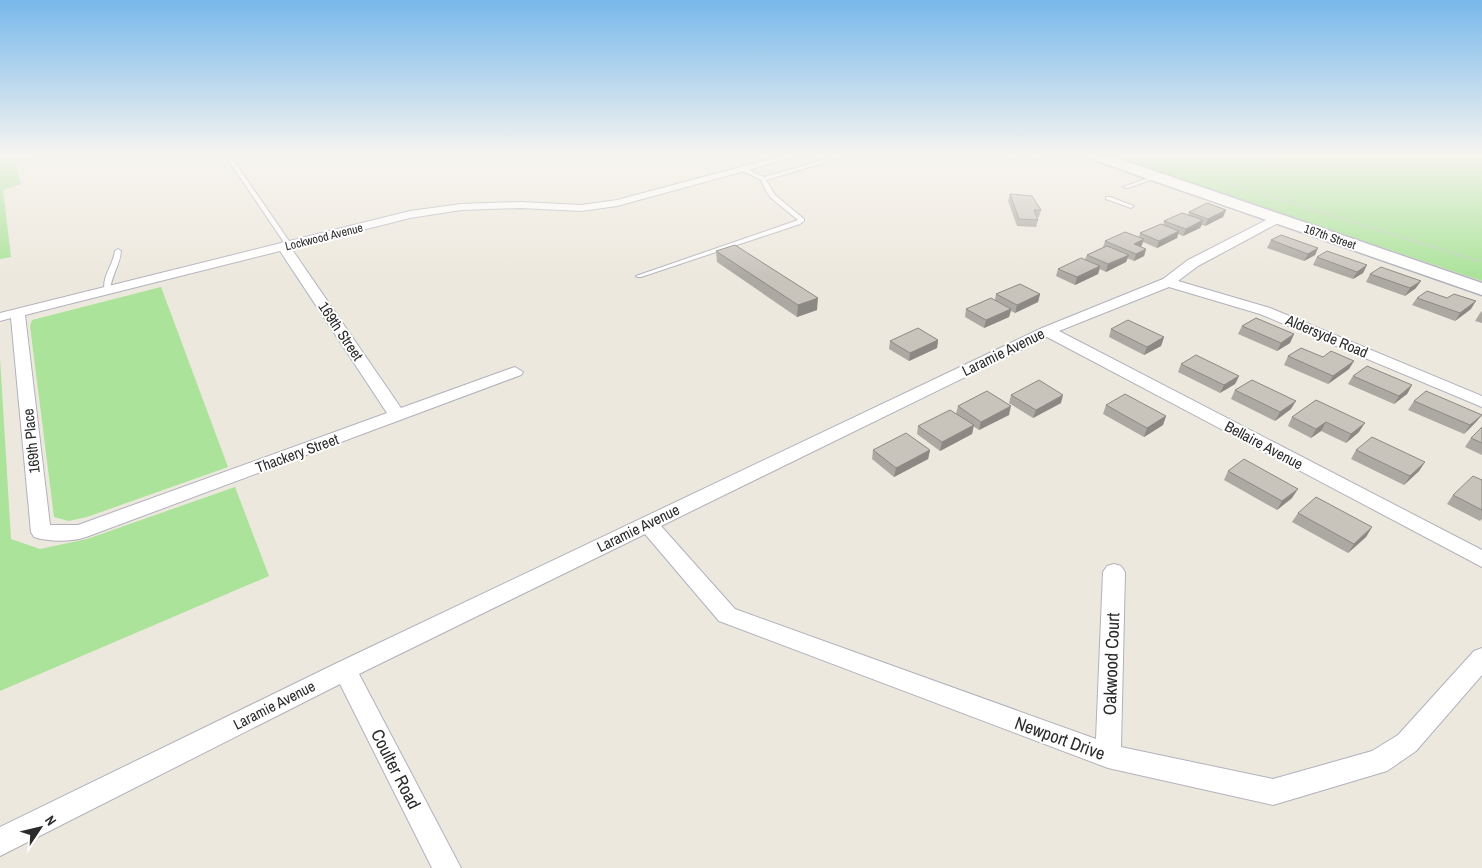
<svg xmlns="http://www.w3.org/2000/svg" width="1482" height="868" viewBox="0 0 1482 868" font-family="'Archivo Narrow',sans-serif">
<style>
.green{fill:#aae399}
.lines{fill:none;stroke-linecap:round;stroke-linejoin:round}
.lane-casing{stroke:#b1b1be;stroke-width:2}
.street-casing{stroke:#b1b1be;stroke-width:2}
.secondary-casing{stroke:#b1b1be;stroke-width:3}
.path{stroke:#c8c8c8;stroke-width:2;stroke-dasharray:2.5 2;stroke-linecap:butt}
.lane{fill:#fff;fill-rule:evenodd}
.street{fill:#fff;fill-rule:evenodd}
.secondary{fill:#fff;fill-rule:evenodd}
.wall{fill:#aca9a2}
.shaded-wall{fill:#8c8984}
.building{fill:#c8c4bc;stroke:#8c8984}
.labels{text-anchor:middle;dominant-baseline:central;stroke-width:4;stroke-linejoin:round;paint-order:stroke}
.far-street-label{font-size:12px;fill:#2b2b2b;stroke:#fff}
.street-label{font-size:15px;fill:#2b2b2b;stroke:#fff}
.near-street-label{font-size:18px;fill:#2b2b2b;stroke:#fff}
</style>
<rect width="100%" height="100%" fill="#ede8dd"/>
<g class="green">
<polygon points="0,155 54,155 16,163 21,184 3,190 11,257 0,259"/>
<polygon points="1109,155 1482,155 1482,281"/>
<polygon points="161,287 228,467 87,517 69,521 54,517 30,326 32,320"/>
<polygon points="0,358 11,539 40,549 87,539 235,487 269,576 0,691"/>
</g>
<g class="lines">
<g class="lane-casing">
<g id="lane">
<polygon points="225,155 230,155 289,241 286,248 281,247 283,241"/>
<polygon points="841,155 850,155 766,180 775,195 804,219 804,221 800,224 641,277 637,277 636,276 798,220 771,198 766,191 761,180 741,170 741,168 745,168 764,177"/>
<polygon points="1035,155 1048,155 1016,162 1013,160"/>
<polygon points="1154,176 1159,177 1128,188 1123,187"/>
<polygon points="1106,197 1110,197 1134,206 1131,208 1106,199"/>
<path d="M118,249L121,251C120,265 111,276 110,291L107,293L105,292C101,277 113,266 115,251Z"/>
</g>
</g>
<g class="street-casing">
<g id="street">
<path d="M785,155H803L617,206L581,211L521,208L461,210L410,218L291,248L401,408L509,369L515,367L523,372L521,375L86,537C71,542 49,542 34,537L31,532L11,318L0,321V313L410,211L461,204L521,202L581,205L617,200ZM280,251L387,413L78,525H50L25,315Z"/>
<polygon points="1278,214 1284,218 1282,221 1198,266 1178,281 1270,308 1482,396 1482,407 1260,314 1169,287 1059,331 1482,550 1482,567 1047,337 661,526 735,609 1096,739 1103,572 1107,566 1114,564 1121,566 1125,572 1121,747 1273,779 1372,751 1398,735 1474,651 1482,648 1482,675 1416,751 1387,771 1273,805 1108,768 719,621 645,534 359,674 461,868 432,868 340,684 0,856 0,827 337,663 1042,328 1163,279 1188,260"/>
</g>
</g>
<g class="secondary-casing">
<polygon id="secondary" points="1086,155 1108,155 1482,283 1482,295 1088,158"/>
</g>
<g class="path">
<polyline points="0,159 22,155"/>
<polyline points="1224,182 1482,262"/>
</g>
<use href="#lane" class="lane"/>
<use href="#street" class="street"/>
<use href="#secondary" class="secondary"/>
</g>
<g class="wall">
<polygon points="1010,194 1041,210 1039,217 1037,217 1038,220 1036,227 1017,226 1008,201"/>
<polygon points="1226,210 1223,217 1205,226 1202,225 1200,228 1183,236 1178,234 1177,238 1157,248 1143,242 1141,247 1146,249 1144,256 1134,261 1127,258 1126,262 1106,272 1100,269 1098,274 1075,285 1056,276 1058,269 1085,259 1087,255 1103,247 1105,241 1139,237 1140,233 1163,225 1164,221 1188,215 1189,212"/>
<polygon points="1271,240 1318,248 1315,255 1304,261 1267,248"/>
<polygon points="716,251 817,310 797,317 717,262"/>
<polygon points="1317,257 1367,265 1363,273 1353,279 1313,265"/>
<polygon points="1370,274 1416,288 1405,296 1366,282"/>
<polygon points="996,294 1040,294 1038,302 1015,313 1011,311 1009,317 984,328 965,317 966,309 995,300"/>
<polygon points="1417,298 1471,309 1455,321 1412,305"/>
<polygon points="1482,311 1482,323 1475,321 1480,313"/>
<polygon points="1242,326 1294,334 1290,343 1277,351 1238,334"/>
<polygon points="1111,329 1164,337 1161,346 1144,355 1109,337"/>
<polygon points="938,340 937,348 909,361 889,349 890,341"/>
<polygon points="1288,356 1323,357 1354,361 1349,369 1328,384 1284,365"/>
<polygon points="1181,364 1239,376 1235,384 1220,393 1178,372"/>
<polygon points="1353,376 1412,385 1407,394 1394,404 1348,384"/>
<polygon points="1235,390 1291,409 1275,421 1231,399"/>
<polygon points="1011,395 1061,403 1033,418 1009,403"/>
<polygon points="1316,400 1359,432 1346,443 1321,431 1311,438 1288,426 1292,417"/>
<polygon points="1414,401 1482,415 1475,423 1464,434 1408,410"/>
<polygon points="1106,405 1166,416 1163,425 1144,437 1103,414"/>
<polygon points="958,406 1009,415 979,430 973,426 972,434 940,451 917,434 918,426 956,414"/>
<polygon points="1482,427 1482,455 1465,447 1471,438"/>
<polygon points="873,450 930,450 928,459 894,477 872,459"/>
<polygon points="1356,450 1425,462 1419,471 1404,485 1351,459"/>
<polygon points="1228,471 1292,498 1277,510 1224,480"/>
<polygon points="1482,480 1482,519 1480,521 1447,504 1453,495"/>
<polygon points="1298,513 1372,527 1366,537 1348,553 1292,522"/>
</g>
<g class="shaded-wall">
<polygon points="1226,210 1223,217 1205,226 1208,219"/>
<polygon points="1203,220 1200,228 1183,236 1186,229"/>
<polygon points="1179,231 1177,238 1157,248 1159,241"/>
<polygon points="1144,239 1141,247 1134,244"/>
<polygon points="1318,248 1315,255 1304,261 1308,254"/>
<polygon points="1146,249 1144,256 1134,261 1136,254"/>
<polygon points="1129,255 1126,262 1106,272 1108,264"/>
<polygon points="1367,265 1363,273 1353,279 1357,272"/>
<polygon points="1100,266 1098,274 1075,285 1077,277"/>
<polygon points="1421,281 1416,288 1405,296 1410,288"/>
<polygon points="1040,294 1038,302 1015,313 1017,305"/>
<polygon points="818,298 817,310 797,317 798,305"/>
<polygon points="1476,301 1471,309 1455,321 1460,313"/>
<polygon points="1011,309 1009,317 984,328 986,320"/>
<polygon points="1294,334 1290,343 1277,351 1281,343"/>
<polygon points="1164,337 1161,346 1144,355 1147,347"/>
<polygon points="938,340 937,348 909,361 910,353"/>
<polygon points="1354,361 1349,369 1328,384 1333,376"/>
<polygon points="1239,376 1235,384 1220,393 1224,385"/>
<polygon points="1412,385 1407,394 1394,404 1399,396"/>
<polygon points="1063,395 1061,403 1033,418 1036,410"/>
<polygon points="1296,401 1291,409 1275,421 1280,412"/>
<polygon points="1011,406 1009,415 979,430 981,422"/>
<polygon points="1482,415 1475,423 1464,434 1470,425"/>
<polygon points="1166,416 1163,425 1144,437 1147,428"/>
<polygon points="1326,422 1321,431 1311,438 1316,429"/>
<polygon points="1365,423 1359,432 1346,443 1351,434"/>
<polygon points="974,425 972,434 940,451 942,442"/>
<polygon points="930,450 928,459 894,477 896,468"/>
<polygon points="1425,462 1419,471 1404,485 1410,476"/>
<polygon points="1298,489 1292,498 1277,510 1282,501"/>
<polygon points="1372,527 1366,537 1348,553 1354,544"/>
</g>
<g class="building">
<polygon points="1010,194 1032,196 1041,210 1034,210 1038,220 1019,219"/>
<polygon points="1207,203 1226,210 1208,219 1189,212"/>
<polygon points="1182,213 1203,220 1186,229 1164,221"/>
<polygon points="1161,224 1179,231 1159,241 1140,233"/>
<polygon points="1125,232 1144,239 1134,244 1146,249 1136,254 1105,241"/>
<polygon points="1281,235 1318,248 1308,254 1271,240"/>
<polygon points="735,245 818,298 798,305 716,251"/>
<polygon points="1107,246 1129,255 1108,264 1087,255"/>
<polygon points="1327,251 1367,265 1357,272 1317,257"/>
<polygon points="1081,258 1100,266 1077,277 1058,269"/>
<polygon points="1381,267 1421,281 1410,288 1370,274"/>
<polygon points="1020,284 1040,294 1017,305 996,294"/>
<polygon points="1427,291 1447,298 1454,294 1476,301 1460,313 1417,298"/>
<polygon points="991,298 1011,309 986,320 966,309"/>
<polygon points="1256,318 1294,334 1281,343 1242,326"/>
<polygon points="1128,320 1164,337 1147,347 1111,329"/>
<polygon points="918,328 938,340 910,353 890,341"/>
<polygon points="1301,348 1323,357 1331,351 1354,361 1333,376 1288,356"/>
<polygon points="1196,355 1239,376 1224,385 1181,364"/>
<polygon points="1367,366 1412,385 1399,396 1353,376"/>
<polygon points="1039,380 1063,395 1036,410 1011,395"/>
<polygon points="1252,380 1296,401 1280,412 1235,390"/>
<polygon points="987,391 1011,406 981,422 958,406"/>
<polygon points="1426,391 1482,415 1470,425 1414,401"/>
<polygon points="1125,394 1166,416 1147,428 1106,405"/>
<polygon points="1316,400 1365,423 1351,434 1326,422 1316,429 1292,417"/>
<polygon points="950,410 974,425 942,442 918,426"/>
<polygon points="1482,427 1482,443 1471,438"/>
<polygon points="906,433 930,450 896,468 873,450"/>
<polygon points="1372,437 1425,462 1410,476 1356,450"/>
<polygon points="1244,459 1298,489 1282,501 1228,471"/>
<polygon points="1473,476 1482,480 1482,510 1453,495"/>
<polygon points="1316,497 1372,527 1354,544 1298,513"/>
</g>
<linearGradient id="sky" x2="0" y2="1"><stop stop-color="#78b8eb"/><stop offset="0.56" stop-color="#f7f5f0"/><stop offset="1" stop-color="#f7f5f0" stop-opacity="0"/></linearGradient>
<rect width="1482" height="277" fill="url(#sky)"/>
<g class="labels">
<g class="far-street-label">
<text transform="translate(324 237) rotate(-14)">Lockwood Avenue</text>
<text transform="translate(1330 237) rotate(19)">167th Street</text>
</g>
<g class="street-label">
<text transform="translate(341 331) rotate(56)">169th Street</text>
<text transform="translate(1327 336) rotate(23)">Aldersyde Road</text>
<text transform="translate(1003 352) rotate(-26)">Laramie Avenue</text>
<text transform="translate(31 441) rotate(-96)">169th Place</text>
<text transform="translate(1264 445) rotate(28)">Bellaire Avenue</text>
<text transform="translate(297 453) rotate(-20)">Thackery Street</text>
<text transform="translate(638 528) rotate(-26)">Laramie Avenue</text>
<text transform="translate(274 705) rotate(-27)">Laramie Avenue</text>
</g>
<g class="near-street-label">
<text transform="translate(1111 664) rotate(-88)">Oakwood Court</text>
<text transform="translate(1060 738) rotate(20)">Newport Drive</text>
<text transform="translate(396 769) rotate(63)">Coulter Road</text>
</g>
</g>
<g transform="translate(40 828) rotate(55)" stroke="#ffffff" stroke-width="4" paint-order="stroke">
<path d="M0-4L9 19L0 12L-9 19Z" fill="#2b2b2b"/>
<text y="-8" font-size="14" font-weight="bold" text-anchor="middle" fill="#2b2b2b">N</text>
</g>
</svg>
